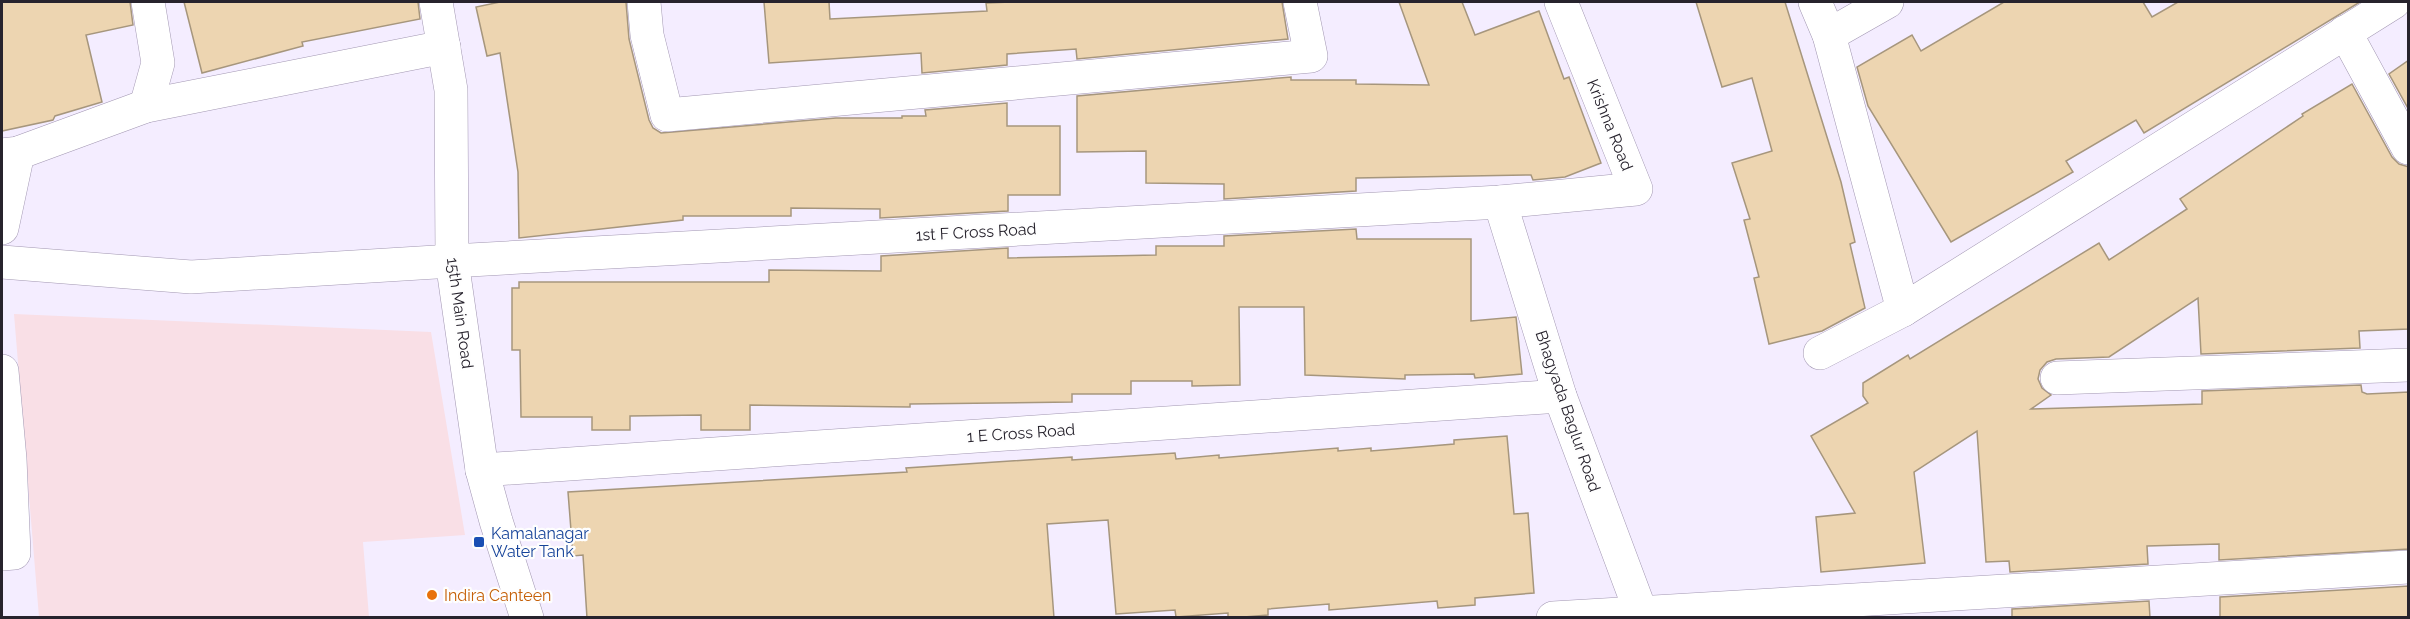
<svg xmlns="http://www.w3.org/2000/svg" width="2410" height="619" viewBox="0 0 2410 619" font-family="Raleway,sans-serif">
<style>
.industrial{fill:#f9dfe6}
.building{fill:#edd5b1;stroke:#a6967d;stroke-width:1.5}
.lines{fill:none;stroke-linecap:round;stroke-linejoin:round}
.minor-casing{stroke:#a297b2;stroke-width:34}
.tertiary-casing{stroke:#a297b2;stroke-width:34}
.minor{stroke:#fff;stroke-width:33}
.tertiary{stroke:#fff;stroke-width:33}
.transit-dot{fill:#1a4fb4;stroke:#fefefe;stroke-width:2}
.food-dot{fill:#e8710a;stroke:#fefefe;stroke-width:2}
.labels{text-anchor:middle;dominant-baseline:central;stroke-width:4.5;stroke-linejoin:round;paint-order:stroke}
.street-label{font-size:16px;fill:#27232d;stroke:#fefefe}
.transit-label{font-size:16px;fill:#164399;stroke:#fefefe;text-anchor:start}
.food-label{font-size:16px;fill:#c56008;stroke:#fefefe;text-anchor:start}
</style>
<rect width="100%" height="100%" fill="#f4edff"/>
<polygon class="industrial" points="14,314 431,332 465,535 363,542 369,617 39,617"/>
<g class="building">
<polygon points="2,2 130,2 133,25 86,35 102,102 55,116 53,120 2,131"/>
<polygon points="184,2 418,2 420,19 302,42 303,46 202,73"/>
<polygon points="500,2 626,2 629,39 649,120 653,128 661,133 836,118 902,118 902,116 926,116 925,110 1007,103 1007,126 1060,126 1060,195 1008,195 1008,211 880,218 880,209 791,208 791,216 683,216 683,220 519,238 518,172 500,53 487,56 476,7"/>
<polygon points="764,2 829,2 830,19 987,11 986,3 1011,2 1282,2 1288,39 1077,59 1076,49 1007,54 1007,65 922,73 921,53 769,63"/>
<polygon points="1399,2 1462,2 1475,35 1539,11 1564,79 1569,77 1601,163 1565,177 1533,180 1531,175 1356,178 1356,191 1224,199 1224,184 1146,183 1146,151 1077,152 1077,96 1291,77 1291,80 1356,80 1356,84 1429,85"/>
<polygon points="1696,2 1785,2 1841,182 1855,242 1850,244 1865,308 1822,331 1769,344 1754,278 1759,277 1744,220 1750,219 1732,163 1772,151 1752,78 1722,87"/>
<polygon points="2004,2 2143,2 2152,17 2178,2 2360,2 2144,133 2136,120 2066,161 2073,172 1951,242 1868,106 1857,67 1912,35 1921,51"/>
<polygon points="2409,60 2409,110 2389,74"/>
<polygon points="2352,84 2392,157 2399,164 2409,167 2409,329 2359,331 2360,348 2201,354 2198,298 2109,357 2056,359 2047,362 2040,370 2038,379 2042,388 2051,395 2031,409 2202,404 2202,391 2361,385 2362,392 2367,394 2409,392 2409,549 2219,560 2219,544 2147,546 2148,564 2010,572 2009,561 1986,562 1977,431 1914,472 1925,563 1821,572 1816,517 1855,513 1811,436 1868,403 1863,396 1863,383 1908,355 1910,359 2099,243 2109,260 2187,209 2180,199 2303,116 2302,114"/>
<polygon points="1356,229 1357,239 1471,239 1471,321 1516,317 1522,374 1475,378 1474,374 1405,375 1405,379 1305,375 1304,307 1239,307 1240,385 1192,386 1192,381 1131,381 1131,394 1072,394 1072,402 910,404 910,407 750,405 750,430 701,430 701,415 630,416 630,430 592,430 592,417 521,417 520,350 512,350 512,288 519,288 519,282 769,282 769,270 881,271 881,256 1008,248 1008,258 1156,255 1156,246 1224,246 1224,236"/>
<polygon points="1507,436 1514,514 1528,513 1534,593 1475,598 1475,605 1438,608 1437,601 1329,610 1329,604 1268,609 1268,615 1232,618 1228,618 1228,613 1176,617 1175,610 1116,614 1108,520 1047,524 1054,618 587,618 583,555 573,556 568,492 907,472 906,468 1072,457 1072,460 1175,453 1176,459 1219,455 1219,458 1338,448 1338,451 1371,448 1371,451 1454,444 1454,440"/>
<polygon points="2409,586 2409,618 2220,618 2220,597"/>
<polygon points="2149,601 2150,618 2012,618 2012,609"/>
</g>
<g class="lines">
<g class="minor-casing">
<g id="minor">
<polyline points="644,2 647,35 667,115 1311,56 1300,2"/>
<polyline points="1815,2 1829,35 1903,310 2394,2"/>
<polyline points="2345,32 2408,148"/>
<polyline points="1829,35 1887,2"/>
<polyline points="146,106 158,63 148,2"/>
<polyline points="2,155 18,153 146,106 444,47"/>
<polyline points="1500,202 1560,396 1643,618"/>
<polyline points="2,228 18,153"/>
<polyline points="2,262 191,277 452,261"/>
<polyline points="1820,353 1903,310"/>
<polyline points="2,371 10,459 14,553 2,554"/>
<polyline points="2057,378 2408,365"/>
<polyline points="482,470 1560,396"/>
<polyline points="1553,618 2408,567"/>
</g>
</g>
<g class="tertiary-casing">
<g id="tertiary">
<polyline points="436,2 451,90 452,261 482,470 496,521 527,618"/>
<polyline points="452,261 1500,202 1636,189 1561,2"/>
</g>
</g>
<use href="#minor" class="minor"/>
<use href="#tertiary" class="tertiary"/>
</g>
<rect class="transit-dot" x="473" y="536" width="12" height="12" rx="3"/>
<circle class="food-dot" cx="432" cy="595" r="6"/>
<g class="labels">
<g class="street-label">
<text transform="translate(1610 125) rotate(68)">Krishna Road</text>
<text transform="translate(976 232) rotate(-3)">1st F Cross Road</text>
<text transform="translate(460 313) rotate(82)">15th Main Road</text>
<text transform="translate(1568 411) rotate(71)">Bhagyada Baglur Road</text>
<text transform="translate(1021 433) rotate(-4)">1 E Cross Road</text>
</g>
<g class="transit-label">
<text x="491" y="533">Kamalanagar<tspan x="491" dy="18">Water Tank</tspan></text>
</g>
<g class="food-label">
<text x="444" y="595">Indira Canteen</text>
</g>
</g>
<rect width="2410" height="619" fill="none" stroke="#27232d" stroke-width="6"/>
</svg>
